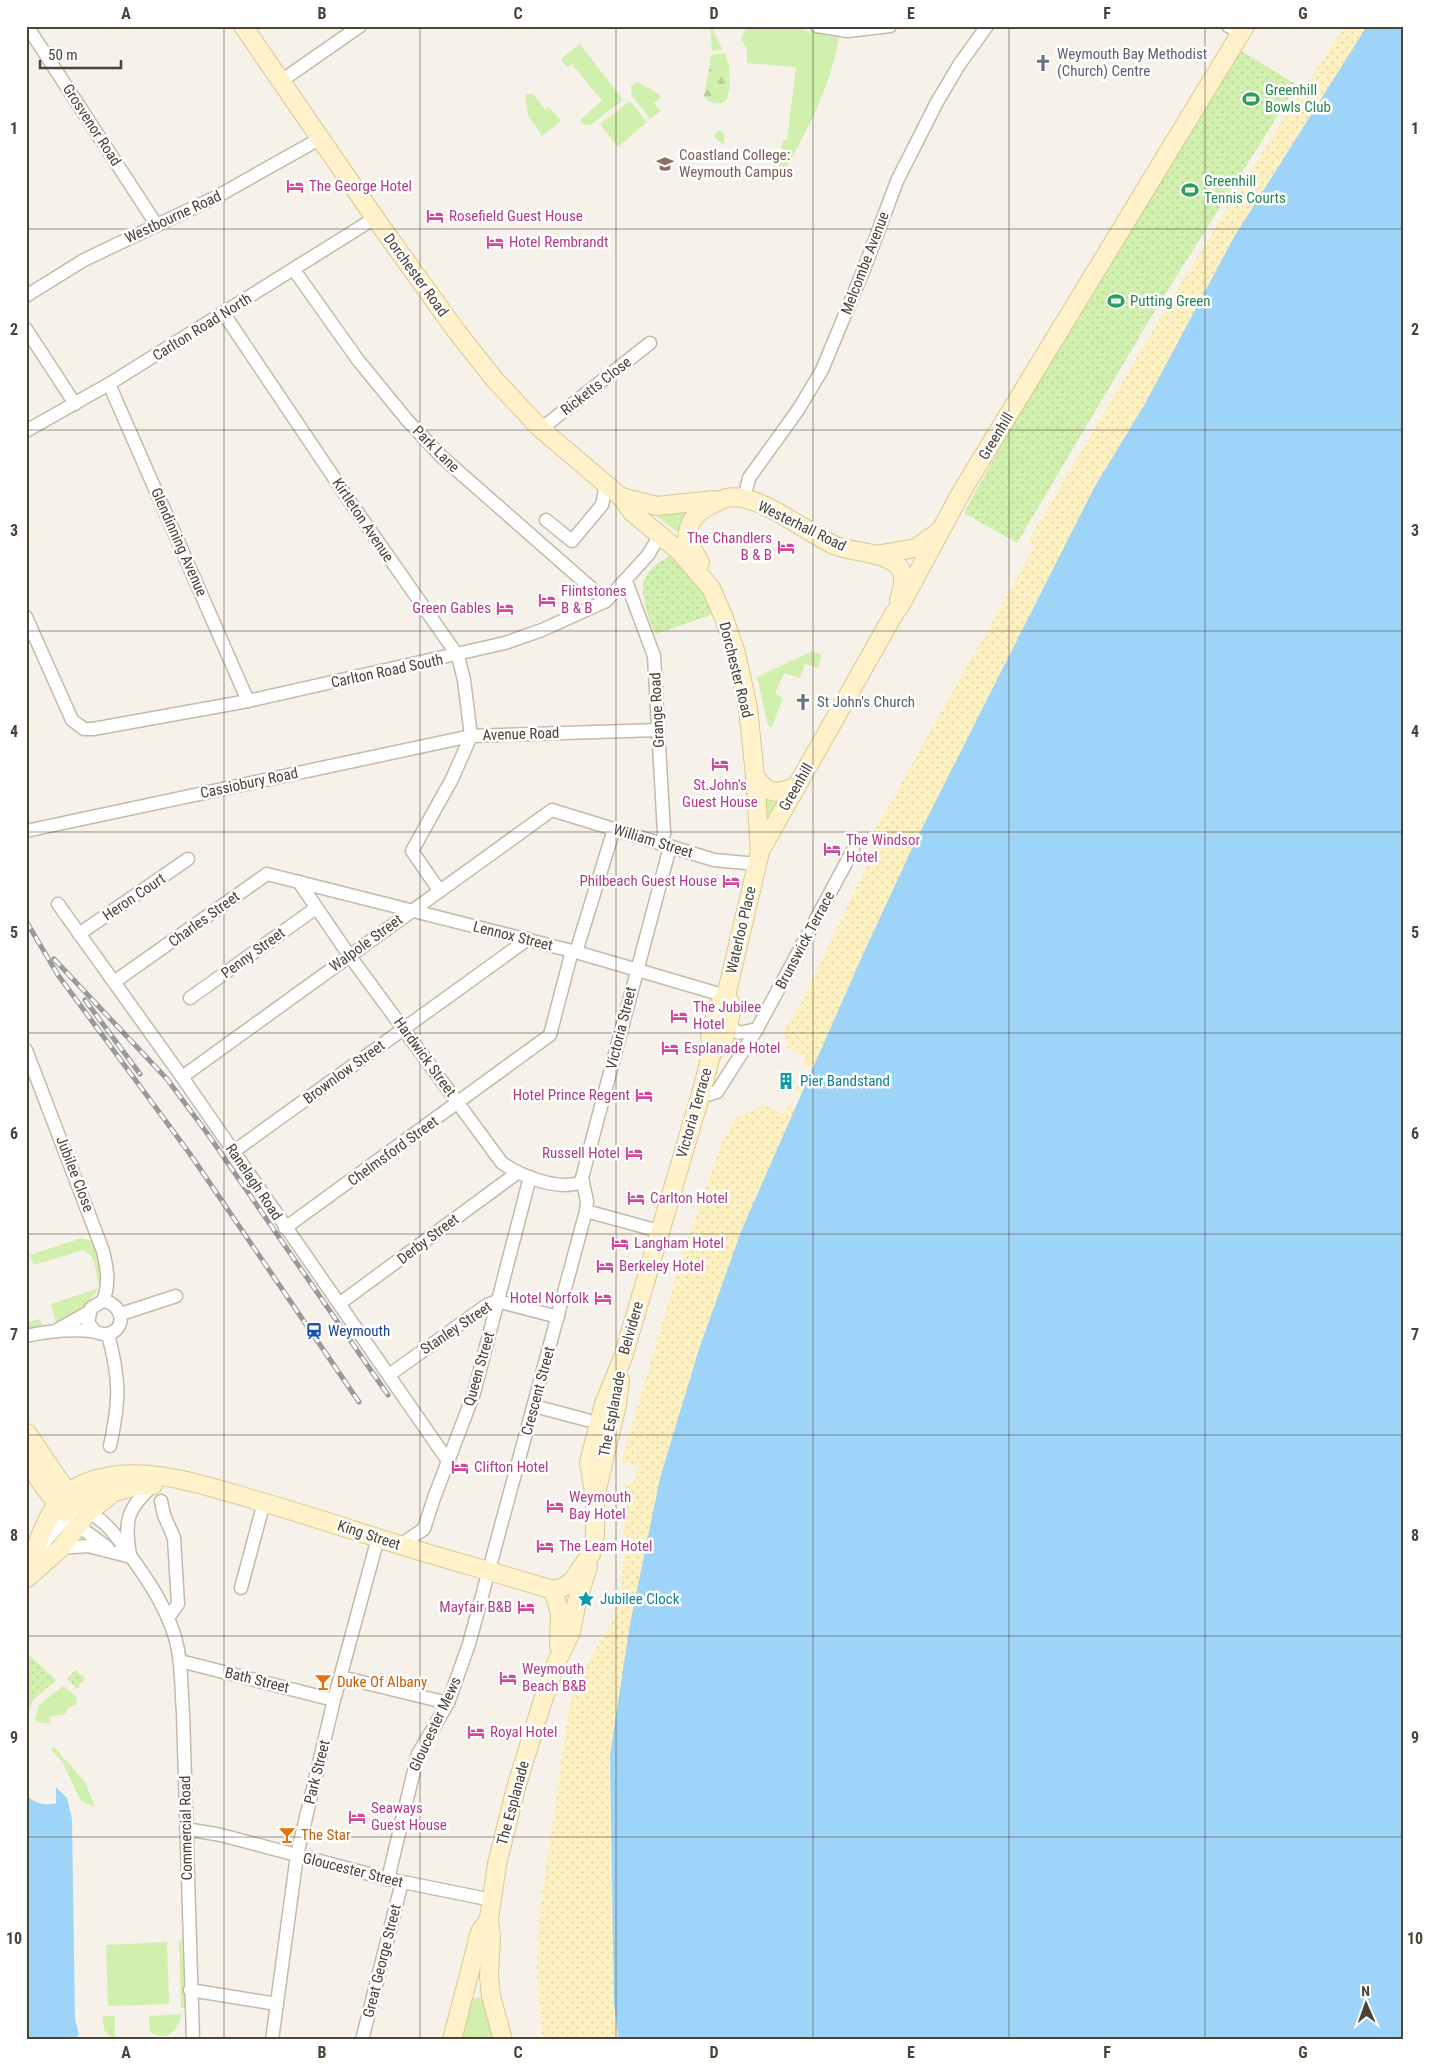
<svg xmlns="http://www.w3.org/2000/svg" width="1429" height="2066" viewBox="0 0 1429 2066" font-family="'Roboto Condensed',sans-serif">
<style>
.grass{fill:#d1efad}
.forest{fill:url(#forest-firs)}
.sand{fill:url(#sand-dots)}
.park{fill:url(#park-dots)}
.water{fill:#9fd4f9}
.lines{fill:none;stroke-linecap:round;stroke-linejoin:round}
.street-casing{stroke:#c3baaa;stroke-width:15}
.secondary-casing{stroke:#dbc893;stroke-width:20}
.street{stroke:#fff;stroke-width:12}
.secondary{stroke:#fff2ca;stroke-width:18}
.rail-casing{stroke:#999;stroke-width:5}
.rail{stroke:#fff;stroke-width:3;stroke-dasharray:9;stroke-linecap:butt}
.grid{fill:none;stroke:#4b4336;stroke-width:1;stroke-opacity:0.55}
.labels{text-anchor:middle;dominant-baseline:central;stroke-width:5;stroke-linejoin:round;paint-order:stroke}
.worship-label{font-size:15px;fill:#5b616d;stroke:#fff;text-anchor:start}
.leisure-label{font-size:15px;fill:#27864d;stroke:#fff;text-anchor:start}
.street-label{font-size:15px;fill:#4b4336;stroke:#fff}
.education-label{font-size:15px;fill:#785e54;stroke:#fff;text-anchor:start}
.hotel-label{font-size:15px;fill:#b23c85;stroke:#fff;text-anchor:start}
.culture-label{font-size:15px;fill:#0d838f;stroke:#fff;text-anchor:start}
.transit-label{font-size:15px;fill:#164399;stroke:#fff;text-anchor:start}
.food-label{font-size:15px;fill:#c56008;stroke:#fff;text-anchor:start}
.neatline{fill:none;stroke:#4b4336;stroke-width:2}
.grid-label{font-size:16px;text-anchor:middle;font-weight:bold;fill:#4b4336}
</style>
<defs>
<pattern id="forest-firs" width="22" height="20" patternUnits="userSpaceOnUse" patternTransform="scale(1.25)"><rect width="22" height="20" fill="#d1efad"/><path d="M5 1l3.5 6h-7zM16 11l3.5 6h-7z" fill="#b5ce95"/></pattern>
<pattern id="sand-dots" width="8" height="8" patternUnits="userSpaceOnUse" patternTransform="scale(1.25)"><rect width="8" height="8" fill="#fef1c1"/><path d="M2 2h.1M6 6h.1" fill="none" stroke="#dbd0a6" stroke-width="1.8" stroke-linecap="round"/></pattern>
<pattern id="park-dots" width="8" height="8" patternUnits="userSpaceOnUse" patternTransform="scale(1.25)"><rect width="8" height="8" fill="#d1efad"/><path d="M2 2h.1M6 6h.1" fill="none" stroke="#b5ce95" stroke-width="1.8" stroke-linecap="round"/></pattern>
</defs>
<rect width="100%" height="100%" fill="#f6f2e9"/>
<g class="grass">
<path d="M747,26H787L839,38C829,92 804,138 776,184L783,140H787L796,67L747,63V49L741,39Z"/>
<polygon points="710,27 711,27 723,50 712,51"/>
<polygon points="580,44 623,100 590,125 584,125 580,120 602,101 572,64 567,67 561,59"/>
<polygon points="725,53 729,66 709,69 711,55"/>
<polygon points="637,82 656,92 661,97 654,103 660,111 650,119 632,96 631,86"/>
<polygon points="525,94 533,94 545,110 549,107 561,121 542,136 528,115"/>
<polygon points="630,101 647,122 618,147 600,124"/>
<polygon points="720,130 724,134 724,145 713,136"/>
<polygon points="716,147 719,153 714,162 697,162"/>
<polygon points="647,508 688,510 677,532"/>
<polygon points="812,651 822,655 818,668 805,664 800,678 784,673 775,694 783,698 772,727 768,726 757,677"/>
<polygon points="764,796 784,797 763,838"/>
<path d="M82,1238L92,1241C99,1252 106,1272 99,1284C94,1273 98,1256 83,1250L34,1265L30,1255Z"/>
<polygon points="99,1288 75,1318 57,1325 51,1304"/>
<polygon points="40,1319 42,1325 26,1330 26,1323"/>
<polygon points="63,1686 76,1696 77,1704 67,1709 65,1714 49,1717 50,1724 38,1722 35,1719 39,1705"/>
<polygon points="54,1747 85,1782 95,1807 81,1801 63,1763 51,1749"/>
<polygon points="179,1939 182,1942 185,2008 181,2008"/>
<polygon points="167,1942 169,2004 108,2006 106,1945"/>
<polygon points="478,1997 485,2001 492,2040 456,2040 468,2000"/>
<path d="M182,2014C176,2032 168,2042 150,2032L149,2016Z"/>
<polygon points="103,2016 115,2016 115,2037 111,2037 104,2030"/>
</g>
<path class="forest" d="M729,66L730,87L726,101C716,105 710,104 704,96L709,69Z"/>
<path class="sand" d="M1346,26H1403L794,2040H542L537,1975L539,1917L570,1703L585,1667L613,1620L621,1599L626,1483L633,1484L638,1466L621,1462L684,1250L722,1142L736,1118L761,1107L762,1104L784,1114L789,1105L798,1109L804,1096L795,1091L801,1079L809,1082L815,1070L803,1064L806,1056L787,1048L788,1042L783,1033L799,1007L870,859L872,845H880V836L872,835L1035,546L1028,541C1131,368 1231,192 1346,26Z"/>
<g class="park">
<polygon points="1238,49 1297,85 1154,312 1017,543 964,513 1059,340"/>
<path d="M669,557H678L704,588L714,614L656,634C650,626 641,594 643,585C644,574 659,560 669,557Z"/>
<polygon points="26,1652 56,1680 33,1700 26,1719"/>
<polygon points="75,1670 85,1678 77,1688 67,1679"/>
</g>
<g class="water">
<polygon points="1367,26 1403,26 1403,2040 619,2040 614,2004 610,1755 630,1624 660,1478 699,1349 742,1229 860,961 915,842 1094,488 1146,402 1234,237"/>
<path d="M56,1787L67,1798L72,1819L75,2020L79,2034L75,2040H26V1795C37,1804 43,1806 56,1803Z"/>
</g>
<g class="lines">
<g class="street-casing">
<g id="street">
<polyline points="27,26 156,224"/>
<polyline points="817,26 848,31 890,26"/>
<polyline points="1228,26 1241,32"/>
<polyline points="281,81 360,26"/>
<polyline points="294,270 358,360 407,420 442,457 606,601"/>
<polyline points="26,296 84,260 216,197 321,138"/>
<polyline points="26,329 75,404"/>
<polyline points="109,384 248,701"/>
<polyline points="541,429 650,343"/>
<polyline points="26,431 109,384 375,218"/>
<polyline points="744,498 749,478 798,410 822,370 864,269 897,181 937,102 959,65 987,26"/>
<polyline points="546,520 572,541 602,505 606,485"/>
<polyline points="626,581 654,656 664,833 662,844"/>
<polyline points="26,617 72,720 84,729 93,729 248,701 505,643 542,630 606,601 648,555 660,535"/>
<polyline points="26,831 471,736 464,680 458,656 353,506 224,314"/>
<path d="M299,882L349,955L502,1163C523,1177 558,1191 582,1182"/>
<polyline points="439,890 412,851 452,779 471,736 658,730"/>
<polyline points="58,904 182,1077 448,1461"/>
<polyline points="79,934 188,859"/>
<polyline points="576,952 614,829"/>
<polyline points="114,982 267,874 576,952 726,996"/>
<polyline points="190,998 316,908"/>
<polyline points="729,1021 731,1027 739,1033 757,1029"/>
<path d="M26,1050L103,1251C107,1268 110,1284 103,1301"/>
<polyline points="182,1077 552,810 714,860 757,864"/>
<polyline points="700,1097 717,1092 757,1029 853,850"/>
<polyline points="233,1152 528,939"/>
<polyline points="586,1211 659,1231"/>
<polyline points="285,1228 550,1035 572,951"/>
<polyline points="339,1304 517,1173"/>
<polyline points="121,1314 176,1296"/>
<polyline points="57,1330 89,1312"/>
<path d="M108,1334C120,1381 120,1399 110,1446"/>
<path d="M26,1336C48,1331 69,1329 92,1331C97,1332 101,1335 107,1334C128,1330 123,1303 103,1301L91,1308L88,1323L95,1331"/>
<polyline points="389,1375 487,1305 497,1301 558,1317"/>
<polyline points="534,1406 587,1420"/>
<polyline points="161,1501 164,1515 174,1538 178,1604 168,1618"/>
<polyline points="77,1525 107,1547"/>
<polyline points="400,1545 424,1529 434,1498 474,1393 530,1177"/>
<polyline points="61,1548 88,1546 131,1557"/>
<path d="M37,1551L67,1516C74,1513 83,1510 89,1513C107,1521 118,1539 129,1554C148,1580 165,1605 175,1637C182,1662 181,1687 183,1713L193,2040"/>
<path d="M130,1555C124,1519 127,1510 153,1485"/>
<polyline points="241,1588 264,1502"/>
<polyline points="180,1661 334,1700"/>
<polyline points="341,1677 448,1703"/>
<polyline points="186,1829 221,1835 388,1879 492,1900"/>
<polyline points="388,1879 418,1754 448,1703 469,1644 586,1211 587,1201 582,1178 670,847"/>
<polyline points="190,1990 277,2004"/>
<polyline points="272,2040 297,1855 334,1700 378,1538"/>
<polyline points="362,2040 402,1882"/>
</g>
</g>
<g class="secondary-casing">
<g id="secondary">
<polyline points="243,26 375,218 457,332 495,380 541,429 621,497 632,512 679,551 711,588 724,618 736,653 748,708 755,776 760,852 726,996 718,1007 710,1034 712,1052 700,1097 623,1357 604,1404 589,1462 595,1499 595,1535 591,1554 572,1581 562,1588 553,1590"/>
<polyline points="621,497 657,506 714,500"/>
<polyline points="875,555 916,548 938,532"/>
<path d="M700,563L687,539C688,523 694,514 709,506C714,504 720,500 726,498C757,491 805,532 834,545C853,553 879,551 896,564C907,573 903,588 899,600"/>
<path d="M755,776C768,795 776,795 797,786"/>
<polyline points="760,851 894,614 900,606 962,491 1245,26"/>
<path d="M712,1052C727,1042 729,1023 732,1005L726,996"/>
<polyline points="27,1433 63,1486 76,1501"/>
<path d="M26,1439C29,1472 44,1488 65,1512"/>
<polyline points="597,1489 617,1405 620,1380"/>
<polyline points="58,1504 71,1504 136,1486 153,1485"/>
<path d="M26,1576C39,1541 47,1499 85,1483C137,1461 204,1485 255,1500C304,1514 352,1530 400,1545C451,1561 502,1574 553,1590"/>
<polyline points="27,1578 61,1548 88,1512 108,1497"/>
<polyline points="553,1590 560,1613 559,1646"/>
<polyline points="452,2040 480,1932 489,1919"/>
<polyline points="503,2040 491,1996 489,1977 491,1937 489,1919 497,1864 516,1788 541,1706 557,1661 571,1632 577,1601 588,1567"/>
</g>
</g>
<use href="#street" class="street"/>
<use href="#secondary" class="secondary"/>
<g class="rail-casing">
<g id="rail">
<polyline points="26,921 58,975 190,1154 359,1402"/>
<polyline points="54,959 167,1079 207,1133 388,1395"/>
<polyline points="85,1000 140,1074"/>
</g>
</g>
<use href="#rail" class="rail"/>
</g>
<path class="grid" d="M224,26V2040M420,26V2040M616,26V2040M813,26V2040M1009,26V2040M1205,26V2040M26,229H1403M26,430H1403M26,631H1403M26,832H1403M26,1033H1403M26,1234H1403M26,1435H1403M26,1636H1403M26,1837H1403"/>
<defs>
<g id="church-bare" transform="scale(1.35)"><path d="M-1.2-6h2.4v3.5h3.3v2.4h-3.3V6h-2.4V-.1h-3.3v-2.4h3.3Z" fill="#6b7280" stroke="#fff" stroke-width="2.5" paint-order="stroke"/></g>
<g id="stadium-bare" transform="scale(1.35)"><path d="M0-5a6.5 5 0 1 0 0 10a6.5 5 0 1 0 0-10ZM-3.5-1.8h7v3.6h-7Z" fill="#2e9e5b" stroke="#fff" stroke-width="2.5" paint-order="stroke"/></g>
<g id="university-bare" transform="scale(1.35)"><path d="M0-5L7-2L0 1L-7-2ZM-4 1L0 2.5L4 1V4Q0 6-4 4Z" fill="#8d6e63" stroke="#fff" stroke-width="2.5" paint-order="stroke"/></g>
<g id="hotel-bare" transform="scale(1.35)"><path d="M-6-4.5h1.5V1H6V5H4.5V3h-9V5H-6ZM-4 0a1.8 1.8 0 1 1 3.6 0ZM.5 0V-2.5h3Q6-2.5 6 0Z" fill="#d1479c" stroke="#fff" stroke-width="2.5" paint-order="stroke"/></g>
<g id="building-bare" transform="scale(1.35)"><path d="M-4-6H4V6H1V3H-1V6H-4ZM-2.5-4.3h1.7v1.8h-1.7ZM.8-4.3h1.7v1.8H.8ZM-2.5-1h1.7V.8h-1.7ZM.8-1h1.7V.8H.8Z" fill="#0f9aa8" stroke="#fff" stroke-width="2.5" paint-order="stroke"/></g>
<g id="station-bare" transform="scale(1.35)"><path d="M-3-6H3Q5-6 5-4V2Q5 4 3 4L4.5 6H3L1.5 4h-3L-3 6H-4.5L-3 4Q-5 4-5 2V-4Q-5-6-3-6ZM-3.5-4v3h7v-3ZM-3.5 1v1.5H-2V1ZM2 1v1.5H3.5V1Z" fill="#1a4fb4" stroke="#fff" stroke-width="2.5" paint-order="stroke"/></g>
<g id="sight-bare" transform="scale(1.35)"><path d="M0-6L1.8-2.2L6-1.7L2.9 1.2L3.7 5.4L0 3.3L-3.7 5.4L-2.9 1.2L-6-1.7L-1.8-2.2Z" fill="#0f9aa8" stroke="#fff" stroke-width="2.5" paint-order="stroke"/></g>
<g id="bar-bare" transform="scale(1.35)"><path d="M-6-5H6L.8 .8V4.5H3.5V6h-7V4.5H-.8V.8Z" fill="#e8710a" stroke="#fff" stroke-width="2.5" paint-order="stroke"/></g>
</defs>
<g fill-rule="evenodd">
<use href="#church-bare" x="1043" y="63"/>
<use href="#stadium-bare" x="1251" y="99"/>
<use href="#university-bare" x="665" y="164"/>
<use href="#hotel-bare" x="295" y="186"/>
<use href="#stadium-bare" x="1190" y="190"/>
<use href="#hotel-bare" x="435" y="216"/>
<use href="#hotel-bare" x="495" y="242"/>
<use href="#stadium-bare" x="1116" y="301"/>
<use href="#hotel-bare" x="786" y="547"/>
<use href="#hotel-bare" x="547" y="600"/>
<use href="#hotel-bare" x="505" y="608"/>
<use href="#church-bare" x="803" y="702"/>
<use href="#hotel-bare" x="720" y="764"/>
<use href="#hotel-bare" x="832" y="849"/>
<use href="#hotel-bare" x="731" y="881"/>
<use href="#hotel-bare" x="679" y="1016"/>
<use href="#hotel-bare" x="670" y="1048"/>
<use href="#building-bare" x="786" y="1081"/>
<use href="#hotel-bare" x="644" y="1095"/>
<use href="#hotel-bare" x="634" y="1153"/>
<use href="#hotel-bare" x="636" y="1198"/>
<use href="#hotel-bare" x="620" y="1243"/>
<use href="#hotel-bare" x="605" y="1266"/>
<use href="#hotel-bare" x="603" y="1298"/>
<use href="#station-bare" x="314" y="1331"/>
<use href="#hotel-bare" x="460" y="1467"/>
<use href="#hotel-bare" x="555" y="1506"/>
<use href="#hotel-bare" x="545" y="1546"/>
<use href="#sight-bare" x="586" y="1599"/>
<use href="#hotel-bare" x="526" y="1607"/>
<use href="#hotel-bare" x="508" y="1678"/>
<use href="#bar-bare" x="323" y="1682"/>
<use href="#hotel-bare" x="476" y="1732"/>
<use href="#hotel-bare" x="357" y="1817"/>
<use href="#bar-bare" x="287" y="1835"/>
</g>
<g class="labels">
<g class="worship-label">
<text x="1057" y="54">Weymouth Bay Methodist<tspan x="1057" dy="17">(Church) Centre</tspan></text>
<text x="817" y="702">St John's Church</text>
</g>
<g class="leisure-label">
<text x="1265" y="90">Greenhill<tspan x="1265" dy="17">Bowls Club</tspan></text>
<text x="1204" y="181">Greenhill<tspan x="1204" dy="17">Tennis Courts</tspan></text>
<text x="1130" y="301">Putting Green</text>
</g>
<g class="street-label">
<text transform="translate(92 125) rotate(57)">Grosvenor Road</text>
<text transform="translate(173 217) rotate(-25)">Westbourne Road</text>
<text transform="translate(865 263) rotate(-69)">Melcombe Avenue</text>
<text transform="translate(416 275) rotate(54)">Dorchester Road</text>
<text transform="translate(202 327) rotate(-32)">Carlton Road North</text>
<text transform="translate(596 386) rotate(-38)">Ricketts Close</text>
<text transform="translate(996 436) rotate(-59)">Greenhill</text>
<text transform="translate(436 449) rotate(45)">Park Lane</text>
<text transform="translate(363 520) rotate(56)">Kirtleton Avenue</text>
<text transform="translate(802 526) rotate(26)">Westerhall Road</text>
<text transform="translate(179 542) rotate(66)">Glendinning Avenue</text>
<text transform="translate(736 670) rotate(76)">Dorchester Road</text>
<text transform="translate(387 671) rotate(-12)">Carlton Road South</text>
<text transform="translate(657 710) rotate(-93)">Grange Road</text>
<text transform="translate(521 734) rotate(-2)">Avenue Road</text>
<text transform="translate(249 783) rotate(-12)">Cassiobury Road</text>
<text transform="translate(796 787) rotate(-60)">Greenhill</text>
<text transform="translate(653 841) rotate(17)">William Street</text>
<text transform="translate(134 897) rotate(-34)">Heron Court</text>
<text transform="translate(204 919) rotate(-36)">Charles Street</text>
<text transform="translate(741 930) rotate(-77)">Waterloo Place</text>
<text transform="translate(513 936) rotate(14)">Lennox Street</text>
<text transform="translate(805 940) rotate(-62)">Brunswick Terrace</text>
<text transform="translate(366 943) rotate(-36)">Walpole Street</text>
<text transform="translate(253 953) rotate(-36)">Penny Street</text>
<text transform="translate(621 1028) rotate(-76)">Victoria Street</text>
<text transform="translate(425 1057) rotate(54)">Hardwick Street</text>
<text transform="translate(344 1072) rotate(-36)">Brownlow Street</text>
<text transform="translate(694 1113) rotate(-74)">Victoria Terrace</text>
<text transform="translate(393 1151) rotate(-36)">Chelmsford Street</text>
<text transform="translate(75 1174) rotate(69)">Jubilee Close</text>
<text transform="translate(254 1182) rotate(56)">Ranelagh Road</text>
<text transform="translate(428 1239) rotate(-37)">Derby Street</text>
<text transform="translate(456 1328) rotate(-34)">Stanley Street</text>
<text transform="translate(631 1328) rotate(-74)">Belvidere</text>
<text transform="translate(479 1369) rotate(-74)">Queen Street</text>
<text transform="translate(538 1391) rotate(-75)">Crescent Street</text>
<text transform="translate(612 1414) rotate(-79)">The Esplanade</text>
<text transform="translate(369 1535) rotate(18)">King Street</text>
<text transform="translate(257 1680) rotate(14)">Bath Street</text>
<text transform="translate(435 1724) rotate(-65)">Gloucester Mews</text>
<text transform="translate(317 1772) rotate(-76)">Park Street</text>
<text transform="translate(513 1803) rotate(-75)">The Esplanade</text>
<text transform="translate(186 1828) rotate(-91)">Commercial Road</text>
<text transform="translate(353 1870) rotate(14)">Gloucester Street</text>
<text transform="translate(382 1961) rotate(-76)">Great George Street</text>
</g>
<g class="education-label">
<text x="679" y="155">Coastland College:<tspan x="679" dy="17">Weymouth Campus</tspan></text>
</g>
<g class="hotel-label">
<text x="309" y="186">The George Hotel</text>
<text x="449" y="216">Rosefield Guest House</text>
<text x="509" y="242">Hotel Rembrandt</text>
<text x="772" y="538" text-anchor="end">The Chandlers<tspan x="772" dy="17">B &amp; B</tspan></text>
<text x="561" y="591">Flintstones<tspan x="561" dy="17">B &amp; B</tspan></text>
<text x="491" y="608" text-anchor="end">Green Gables</text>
<text x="720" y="785" text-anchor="middle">St.John's<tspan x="720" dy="17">Guest House</tspan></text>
<text x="846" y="840">The Windsor<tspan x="846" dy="17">Hotel</tspan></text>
<text x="717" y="881" text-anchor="end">Philbeach Guest House</text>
<text x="693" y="1007">The Jubilee<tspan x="693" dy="17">Hotel</tspan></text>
<text x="684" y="1048">Esplanade Hotel</text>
<text x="630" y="1095" text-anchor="end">Hotel Prince Regent</text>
<text x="620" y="1153" text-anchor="end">Russell Hotel</text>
<text x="650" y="1198">Carlton Hotel</text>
<text x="634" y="1243">Langham Hotel</text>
<text x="619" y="1266">Berkeley Hotel</text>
<text x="589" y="1298" text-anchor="end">Hotel Norfolk</text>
<text x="474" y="1467">Clifton Hotel</text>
<text x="569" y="1497">Weymouth<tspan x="569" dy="17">Bay Hotel</tspan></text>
<text x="559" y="1546">The Leam Hotel</text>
<text x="512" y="1607" text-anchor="end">Mayfair B&amp;B</text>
<text x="522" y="1669">Weymouth<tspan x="522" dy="17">Beach B&amp;B</tspan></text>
<text x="490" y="1732">Royal Hotel</text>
<text x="371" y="1808">Seaways<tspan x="371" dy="17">Guest House</tspan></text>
</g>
<g class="culture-label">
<text x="800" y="1081">Pier Bandstand</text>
<text x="600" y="1599">Jubilee Clock</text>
</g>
<g class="transit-label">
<text x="328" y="1331">Weymouth</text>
</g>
<g class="food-label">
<text x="337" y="1682">Duke Of Albany</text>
<text x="301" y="1835">The Star</text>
</g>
</g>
<rect width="1429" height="2066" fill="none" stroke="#ffffff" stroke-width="55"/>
<g transform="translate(1366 2004) rotate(358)" stroke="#ffffff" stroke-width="4" paint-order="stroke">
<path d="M0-4L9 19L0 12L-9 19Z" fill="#4b4336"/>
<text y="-8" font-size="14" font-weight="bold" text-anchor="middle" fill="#4b4336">N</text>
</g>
<path d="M40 60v8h81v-8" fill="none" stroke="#4b4336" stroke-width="2.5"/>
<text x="48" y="60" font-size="15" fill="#4b4336" stroke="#ffffff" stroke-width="4" paint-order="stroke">50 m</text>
<rect x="28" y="28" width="1374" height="2010" class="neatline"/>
<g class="grid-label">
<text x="126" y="19">A</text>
<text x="322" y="19">B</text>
<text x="518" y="19">C</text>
<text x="714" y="19">D</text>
<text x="911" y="19">E</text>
<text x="1107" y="19">F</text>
<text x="1303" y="19">G</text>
<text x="14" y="134">1</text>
<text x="1415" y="134">1</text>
<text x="14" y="335">2</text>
<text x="1415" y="335">2</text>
<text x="14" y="536">3</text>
<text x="1415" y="536">3</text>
<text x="14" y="737">4</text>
<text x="1415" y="737">4</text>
<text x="14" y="938">5</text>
<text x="1415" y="938">5</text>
<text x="14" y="1139">6</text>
<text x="1415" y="1139">6</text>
<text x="14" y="1340">7</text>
<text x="1415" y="1340">7</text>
<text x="14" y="1541">8</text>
<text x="1415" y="1541">8</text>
<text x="14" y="1743">9</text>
<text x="1415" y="1743">9</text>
<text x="14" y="1944">10</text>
<text x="1415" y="1944">10</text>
<text x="126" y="2058">A</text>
<text x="322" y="2058">B</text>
<text x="518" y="2058">C</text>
<text x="714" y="2058">D</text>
<text x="911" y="2058">E</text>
<text x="1107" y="2058">F</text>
<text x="1303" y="2058">G</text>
</g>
</svg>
